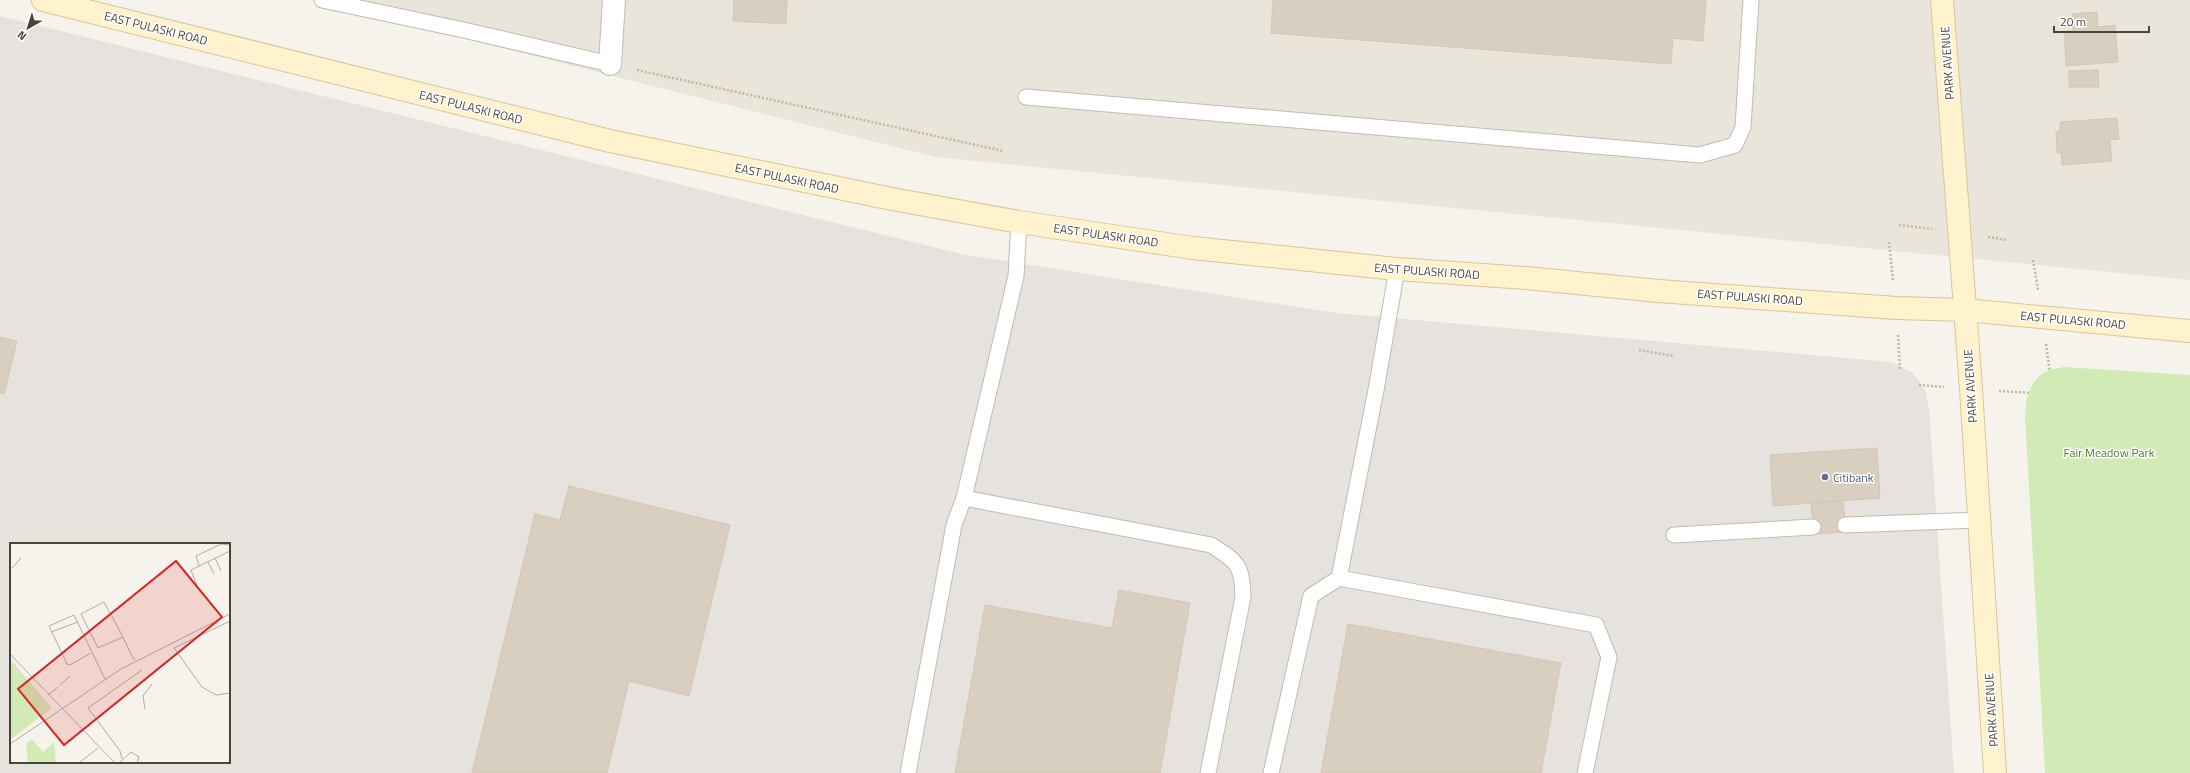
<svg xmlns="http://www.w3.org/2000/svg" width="2190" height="773" viewBox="0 0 2190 773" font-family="'Titillium Web',sans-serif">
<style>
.residential{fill:#eae5da}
.industrial{fill:#e6e2dd;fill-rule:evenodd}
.green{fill:#d2eab5}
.building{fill:#d8cfc1;stroke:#d3c7b4}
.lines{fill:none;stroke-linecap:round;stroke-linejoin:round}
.lane-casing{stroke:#c2bbae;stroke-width:17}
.street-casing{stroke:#c2bbae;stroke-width:24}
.secondary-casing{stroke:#d6c79b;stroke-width:24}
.path{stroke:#c4b79f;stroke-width:2.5;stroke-dasharray:2 2;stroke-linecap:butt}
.lane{stroke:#fff;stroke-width:15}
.street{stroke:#fff;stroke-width:22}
.secondary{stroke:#fff3cd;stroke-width:22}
.service-dot{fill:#5c6f8a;stroke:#fff;stroke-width:1.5}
.labels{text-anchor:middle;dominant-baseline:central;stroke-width:3;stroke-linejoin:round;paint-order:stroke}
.street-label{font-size:12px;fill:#4b4439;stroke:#fff}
.park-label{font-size:12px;fill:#4a7f2a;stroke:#fff}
.service-label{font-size:12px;fill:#4e5e75;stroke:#fff;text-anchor:start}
.inset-road{fill:none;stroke:#b2ada4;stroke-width:1}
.view{fill:#d62828;fill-opacity:0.15;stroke:#d62828;stroke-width:2}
.inset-edge{fill:none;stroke:#4b4439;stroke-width:2}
</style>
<rect width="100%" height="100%" fill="#f6f3ec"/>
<polygon class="residential" points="311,0 2190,0 2190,280 935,157"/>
<path class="industrial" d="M0,16L961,254L1336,313L1892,362L1913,373L1925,390L1929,408L1954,773H0ZM11,544H229V762H11Z"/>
<path class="green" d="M2063,367L2190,375V773H2045L2025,416C2026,400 2029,381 2045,372C2050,369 2058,369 2063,367Z"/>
<g class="building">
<polygon points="734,0 787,0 786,24 733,21"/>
<polygon points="1273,0 1706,0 1703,41 1673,38 1671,64 1271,33"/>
<polygon points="2097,12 2098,27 2115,25 2118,62 2066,66 2064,31 2073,31 2072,14"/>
<polygon points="2098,70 2099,87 2069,87 2069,71"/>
<polygon points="2117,118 2119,139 2110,140 2112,161 2062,165 2061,153 2057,153 2056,132 2060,132 2060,122"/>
<polygon points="0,337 17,341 4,394 0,393"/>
<polygon points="1877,448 1880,498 1773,506 1770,455"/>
<polygon points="569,486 730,525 689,696 629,681 607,773 472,773 535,514 560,520"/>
<polygon points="1843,501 1846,532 1814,534 1811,503"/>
<polygon points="1119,590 1190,603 1160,773 955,773 985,605 1112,628"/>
<polygon points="1348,624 1561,663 1541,773 1321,773"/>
</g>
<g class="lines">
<g class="lane-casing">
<g id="lane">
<polyline points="322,0 468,31 610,64"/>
<polyline points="1026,97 1700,155 1735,145 1743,127 1751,0"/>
<path d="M964,498L1211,545C1238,562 1242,565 1243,597L1208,773"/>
<polyline points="1845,525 1979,520"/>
<polyline points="1674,535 1813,527"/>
<polyline points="1339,578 1376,390 1397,269"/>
<polyline points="908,773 954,525 964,498 1016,276 1019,222"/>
<polyline points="1271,773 1311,596 1339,578 1596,625 1609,657 1585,773"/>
</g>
</g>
<g class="street-casing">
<polyline id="street" points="610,64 614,0"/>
</g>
<g class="secondary-casing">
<g id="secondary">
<polyline points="43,0 610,141 892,199 1019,222 1193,248 1397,269 1526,278 1659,291 1896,308 1965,310 2190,331"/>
<polyline points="1942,0 1971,389 1995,773"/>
</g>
</g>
<g class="path">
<polyline points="637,70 1003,151"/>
<polyline points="1899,225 1932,229"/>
<polyline points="1988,237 2007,240"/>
<polyline points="1889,242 1893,280"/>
<polyline points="2033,260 2038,290"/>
<polyline points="1898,335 1900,369"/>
<polyline points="2046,344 2050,372"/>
<polyline points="1639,350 1673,356"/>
<polyline points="1919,385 1944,387"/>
<polyline points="1999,391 2031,393"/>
</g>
<use href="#lane" class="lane"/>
<use href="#street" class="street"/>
<use href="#secondary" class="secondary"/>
</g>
<circle class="service-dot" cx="1825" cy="477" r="4"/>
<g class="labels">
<g class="street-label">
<text transform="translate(156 28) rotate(14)">EAST PULASKI ROAD</text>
<text transform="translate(1947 63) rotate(-94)">PARK AVENUE</text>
<text transform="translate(471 107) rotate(14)">EAST PULASKI ROAD</text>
<text transform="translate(787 178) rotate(12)">EAST PULASKI ROAD</text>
<text transform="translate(1106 235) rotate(8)">EAST PULASKI ROAD</text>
<text transform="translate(1427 271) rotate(4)">EAST PULASKI ROAD</text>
<text transform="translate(1750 297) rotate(4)">EAST PULASKI ROAD</text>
<text transform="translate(2073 320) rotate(5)">EAST PULASKI ROAD</text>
<text transform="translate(1970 386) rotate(-94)">PARK AVENUE</text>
<text transform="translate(1991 710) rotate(-94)">PARK AVENUE</text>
</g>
<g class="park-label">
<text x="2109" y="452">Fair Meadow Park</text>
</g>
<g class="service-label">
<text x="1833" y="477">Citibank</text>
</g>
</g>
<g transform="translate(10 543)">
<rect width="220" height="220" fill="#f6f3ec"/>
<path d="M0,116L42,165L0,197ZM22,196L33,209L44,199L46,220H18L16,201Z" fill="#d2eab5"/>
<path class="inset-road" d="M205,15L211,28M198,19L204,31M189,23L186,13L211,1L220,2M2,25L11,15M187,43L181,27L220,8M220,78L164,105L192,144L206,152L220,150M41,89L68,79M113,94L88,105L71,71L94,59L112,92L122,113L125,117M81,110L60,122L57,121L39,83L64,72L95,136M0,111L105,220M50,142L60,133M38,152L48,144M135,166L133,153L142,141M0,201L111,126L220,71M112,216L110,208L78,165L132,127M69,220L88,205M109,220L121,209L129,214L127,220"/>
<path class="view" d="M166,18L212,74L54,202L8,146Z"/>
<rect width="220" height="220" class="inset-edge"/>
</g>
<g transform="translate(28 28) rotate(219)" stroke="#ffffff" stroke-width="3" paint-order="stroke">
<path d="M0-3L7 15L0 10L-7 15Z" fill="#4b4439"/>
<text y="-6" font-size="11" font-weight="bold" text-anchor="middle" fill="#4b4439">N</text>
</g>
<path d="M2054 26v6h95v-6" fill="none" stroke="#4b4439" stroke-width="2"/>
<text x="2060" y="26" font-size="12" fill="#4b4439" stroke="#ffffff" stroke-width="3" paint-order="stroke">20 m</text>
</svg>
